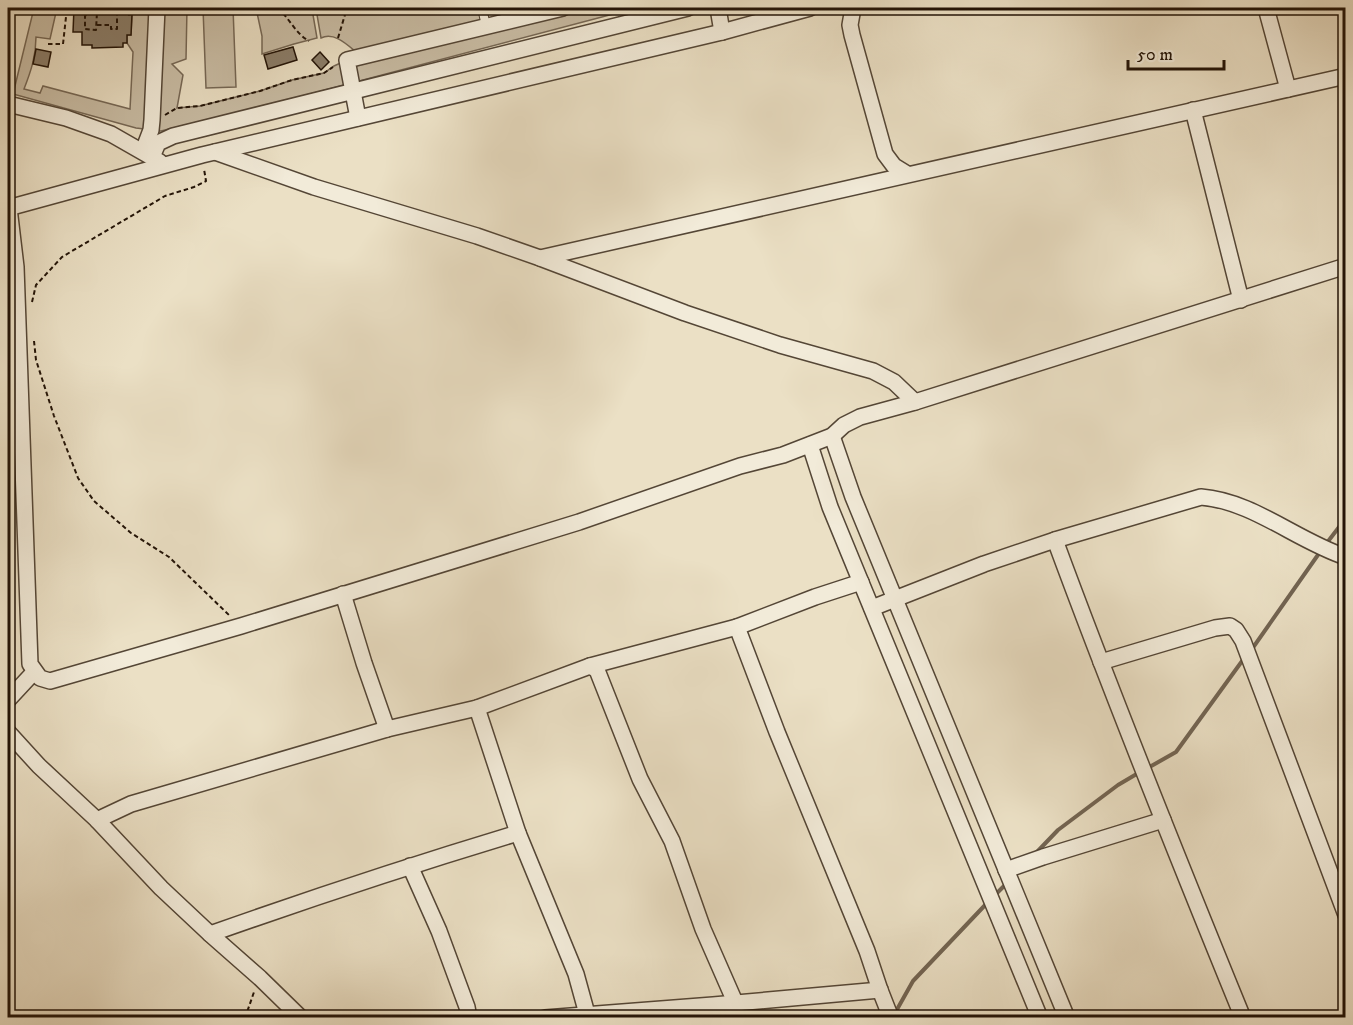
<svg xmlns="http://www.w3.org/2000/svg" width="1353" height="1025" viewBox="0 0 1353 1025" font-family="'IM FELL DW Pica',serif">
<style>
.green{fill:#c9bda5;stroke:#766856;stroke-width:1.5}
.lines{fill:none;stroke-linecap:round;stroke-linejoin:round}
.stream{stroke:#726452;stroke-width:4}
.building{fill:#8b7e6a;stroke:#221307;stroke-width:1.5}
.service-casing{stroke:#544636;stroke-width:10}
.minor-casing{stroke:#544636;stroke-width:18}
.path{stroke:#221307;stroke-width:2;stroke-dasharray:4.5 3;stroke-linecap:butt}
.service{stroke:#f2ebd9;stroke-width:8}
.minor{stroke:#f2ebd9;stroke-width:15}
</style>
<rect width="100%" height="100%" fill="#ebe0c5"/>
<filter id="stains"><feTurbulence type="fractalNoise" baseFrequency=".00333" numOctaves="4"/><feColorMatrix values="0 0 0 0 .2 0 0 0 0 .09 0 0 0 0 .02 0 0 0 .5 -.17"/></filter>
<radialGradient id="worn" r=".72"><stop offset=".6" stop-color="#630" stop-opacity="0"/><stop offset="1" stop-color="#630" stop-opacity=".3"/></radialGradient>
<g class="green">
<path d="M34,8H57L50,39L36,37C36,56 31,71 24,89L40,93L43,86L130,109L133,52L127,43V35H131L132,14H157V8H187L186,59L172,64L183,75L177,108L200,106L260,91L292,80L324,73L334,66L347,60L361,56C350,48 336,31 321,38L316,9L323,8H380L382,10L386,8H482L486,26L563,8H636L272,104L161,131L136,128L13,94Z"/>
<polygon points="203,8 233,8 236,87 206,88"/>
<polygon points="256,8 305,8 312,9 317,38 294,44 262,54 262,36"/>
</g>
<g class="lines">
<g class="stream">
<polyline points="1326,544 1346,518"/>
<polyline points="1252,649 1320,552"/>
<polyline points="1146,769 1176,752 1245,657"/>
<polyline points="1035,854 1058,830 1118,785 1140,772"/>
<polyline points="995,895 1007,883"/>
<polyline points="895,1013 913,981 988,902"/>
</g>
</g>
<g class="building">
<polygon points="74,8 129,8 129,15 132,14 131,35 127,35 127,43 123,43 123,47 92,48 92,45 82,45 82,32 73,32"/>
<polygon points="293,47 297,60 268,69 264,55"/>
<polygon points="36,49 51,52 48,67 33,64"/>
<polygon points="320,52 329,62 321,70 312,60"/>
</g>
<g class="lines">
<g class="service-casing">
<polyline id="service" points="482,8 486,26"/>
</g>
<g class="minor-casing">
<g id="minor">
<polyline points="718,8 722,32"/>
<polyline points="853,8 850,25 852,35 885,154 894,166 907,174"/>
<polyline points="1266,8 1288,89"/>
<polyline points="8,104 66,118 111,134 160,162"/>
<polyline points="1193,110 1241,300"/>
<polyline points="358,118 347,60 563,8"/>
<polyline points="143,151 151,130 152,120 157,8"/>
<polyline points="215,152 314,187 477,236 540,258 685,313 780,345 873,371 894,382 915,402"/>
<polyline points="152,157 158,143 173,136 688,8"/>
<polyline points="8,208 202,155 722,32 810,8"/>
<polyline points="9,208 16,267 30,664 40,678 50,681 241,626 579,522 740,466 783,455 832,436 844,425 860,417 915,402 1346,266"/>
<polyline points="540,258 1346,76"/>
<polyline points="832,436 853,497 1067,1018"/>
<polyline points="810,445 830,507 1040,1018"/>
<path d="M1055,540C1114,700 1178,859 1243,1018"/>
<polyline points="861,582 815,597 737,627 777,732 867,951 880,990 891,1018"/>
<polyline points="343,594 364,663 387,729 477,708 590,666 737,627"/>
<path d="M872,608L984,564L1055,540L1201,497C1253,501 1297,541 1346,557"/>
<polyline points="1101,662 1215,628 1230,626 1236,630 1243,641 1346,915"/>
<polyline points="590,666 597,670 640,779 672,841 703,929 735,1002"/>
<polyline points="8,700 34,672"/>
<polyline points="8,732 39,766 97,820 161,888 210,934 260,978 301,1018"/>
<polyline points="97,820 131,804 387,729"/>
<polyline points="518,833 576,974 587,1014"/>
<polyline points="410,866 439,931 467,1007 469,1018"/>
<polyline points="1006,870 1043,857 1163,820"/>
<path d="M210,934C312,898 415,864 518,833L477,708"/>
<polyline points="545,1018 713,1005 880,990"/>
</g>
</g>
<g class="path">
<polyline points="88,8 88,13 85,16 85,29 96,30 97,12"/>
<polyline points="117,8 116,14 132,13 132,8"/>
<path d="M278,8C289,18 296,34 309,41"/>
<polyline points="376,8 381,13 390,11 395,8"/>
<polyline points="97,25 111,25 111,29 117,29 117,14"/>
<polyline points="338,38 347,8"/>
<polyline points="48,44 63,44 67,8"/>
<polyline points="165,115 177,108 200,106 260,91 292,80 324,73 333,67"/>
<polyline points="32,302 36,285 62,257 165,196 194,187 206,181 204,169"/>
<polyline points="34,341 36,360 54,416 78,478 94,501 131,533 169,557 230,616"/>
<polyline points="245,1018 254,992"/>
</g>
<use href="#service" class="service"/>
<use href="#minor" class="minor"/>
</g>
<rect width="1353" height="1025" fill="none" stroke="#ebe0c5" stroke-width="30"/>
<rect x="9" y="9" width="1335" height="1007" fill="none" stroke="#221307" stroke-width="3"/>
<rect x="15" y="15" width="1323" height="995" fill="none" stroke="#221307" stroke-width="1.5"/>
<path d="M1128 60v9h96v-9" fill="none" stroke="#221307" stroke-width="3"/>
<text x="1137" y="60" font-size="18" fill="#221307" stroke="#f2ebd9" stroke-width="4.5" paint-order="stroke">50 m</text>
<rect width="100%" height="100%" filter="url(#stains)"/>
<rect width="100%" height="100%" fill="url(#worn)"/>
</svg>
